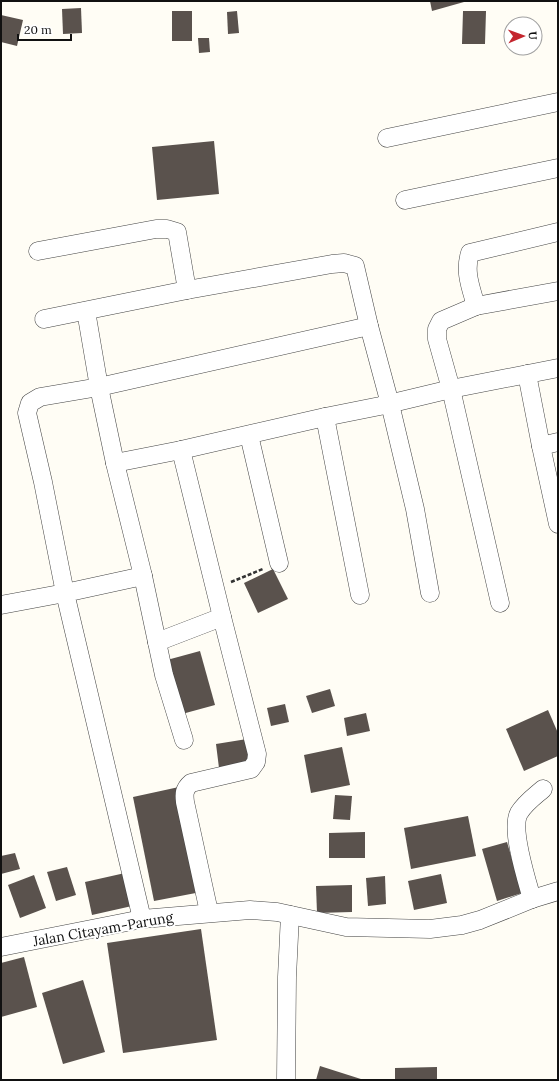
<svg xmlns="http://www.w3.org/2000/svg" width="559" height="1081" viewBox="0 0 559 1081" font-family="Lora,serif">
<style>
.building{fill:#5a524d}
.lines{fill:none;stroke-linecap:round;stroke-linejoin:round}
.minor-casing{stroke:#444;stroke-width:19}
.path{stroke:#333;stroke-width:2.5;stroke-dasharray:4 2;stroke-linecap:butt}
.minor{stroke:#fff;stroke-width:18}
.labels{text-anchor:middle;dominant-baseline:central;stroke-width:4;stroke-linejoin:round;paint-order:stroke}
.street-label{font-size:14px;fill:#111;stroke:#fff}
</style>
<rect width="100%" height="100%" fill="#fffdf5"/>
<g class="building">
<polygon points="430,1 464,1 464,2 432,11"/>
<polygon points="81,8 82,33 63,34 62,9"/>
<rect x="172" y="11" width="20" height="30"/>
<polygon points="237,11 239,33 228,34 227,12"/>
<polygon points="463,11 486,11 485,44 462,44"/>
<polygon points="1,15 23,20 17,46 1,42"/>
<polygon points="198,38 209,38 210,52 199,53"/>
<polygon points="214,141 219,194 157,200 152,147"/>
<polygon points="273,569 288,599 258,613 244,583"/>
<polygon points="200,651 215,705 182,714 167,660"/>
<polygon points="330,689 335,706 312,713 306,696"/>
<polygon points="285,704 289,722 271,726 267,708"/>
<polygon points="548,710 558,733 558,756 524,771 506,729"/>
<polygon points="366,713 370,731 347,736 344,718"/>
<polygon points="247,739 250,764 219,768 216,744"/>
<polygon points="342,747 350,785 311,793 304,755"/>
<polygon points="179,787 201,892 154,901 133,797"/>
<polygon points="335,795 352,796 350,820 333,819"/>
<polygon points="468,816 476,856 411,869 404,828"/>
<polygon points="365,832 365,858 329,858 329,833"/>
<polygon points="507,842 522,893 497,901 482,849"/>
<polygon points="15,853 20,869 1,874 1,856"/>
<polygon points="67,867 76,895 56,901 47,872"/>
<polygon points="125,873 132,906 92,915 85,882"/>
<polygon points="441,874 447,903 414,910 408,881"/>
<polygon points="34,875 46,908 20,918 8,885"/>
<polygon points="385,876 386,904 368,906 366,878"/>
<polygon points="352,885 352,912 317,913 316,886"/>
<polygon points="201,929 217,1040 123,1053 107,943"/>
<polygon points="24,957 37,1007 1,1017 1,963"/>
<polygon points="83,980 105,1052 63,1064 42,993"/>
<polygon points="320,1066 364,1080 316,1080"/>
<polygon points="437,1067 437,1080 395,1080 395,1068"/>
</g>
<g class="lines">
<g class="minor-casing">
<g id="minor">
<polyline points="387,138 558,102"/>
<polyline points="405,200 558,168"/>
<polyline points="38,251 156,229 167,229 177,232 187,290 332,264 344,263 355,266 369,326 390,404 415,509 430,593"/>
<path d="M476,306C471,288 464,272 470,253L558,232"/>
<polyline points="86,311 99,387 115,463 143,576 65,593 142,919"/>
<polyline points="44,319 187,290"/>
<polyline points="527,374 541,446 558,524"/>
<polyline points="325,417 360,595"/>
<polyline points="249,435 279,563"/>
<polyline points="541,446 558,442"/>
<polyline points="115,463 181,450 325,417 380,406 451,389 558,368"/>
<polyline points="143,576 164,675 184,740"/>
<polyline points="500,603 451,389 437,339 437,329 441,321 476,306 558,291"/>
<polyline points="1,605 65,593 43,482 27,413 30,403 40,397 99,387 369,326"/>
<polyline points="157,642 222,617 181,450"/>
<path d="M532,899C527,881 510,829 519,813C525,803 535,796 543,789"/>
<path d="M209,912L185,802C184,794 184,789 191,783L251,769L256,762L257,754L222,617"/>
<polyline points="1,947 142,919 250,910 277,912 346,927 430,929 462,925 480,920 532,899 558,891"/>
<polyline points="286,1080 287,977 290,915"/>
</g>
</g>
<polyline class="path" points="231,582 263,569"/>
<use href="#minor" class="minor"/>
</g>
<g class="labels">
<g class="street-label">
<text transform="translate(103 929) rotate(-10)">Jalan Citayam-Parung</text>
</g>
</g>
<rect width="559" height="1081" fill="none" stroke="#111111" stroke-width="4"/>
<g transform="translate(523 36) rotate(88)"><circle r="19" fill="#ffffff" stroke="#a0a0a0"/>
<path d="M0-3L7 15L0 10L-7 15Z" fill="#c4262e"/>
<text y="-6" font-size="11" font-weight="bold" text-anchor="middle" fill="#111111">U</text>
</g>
<path d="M18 34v6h53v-6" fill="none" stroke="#111111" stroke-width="2"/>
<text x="24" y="34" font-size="12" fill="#111111" stroke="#ffffff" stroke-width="3" paint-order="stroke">20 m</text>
</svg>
